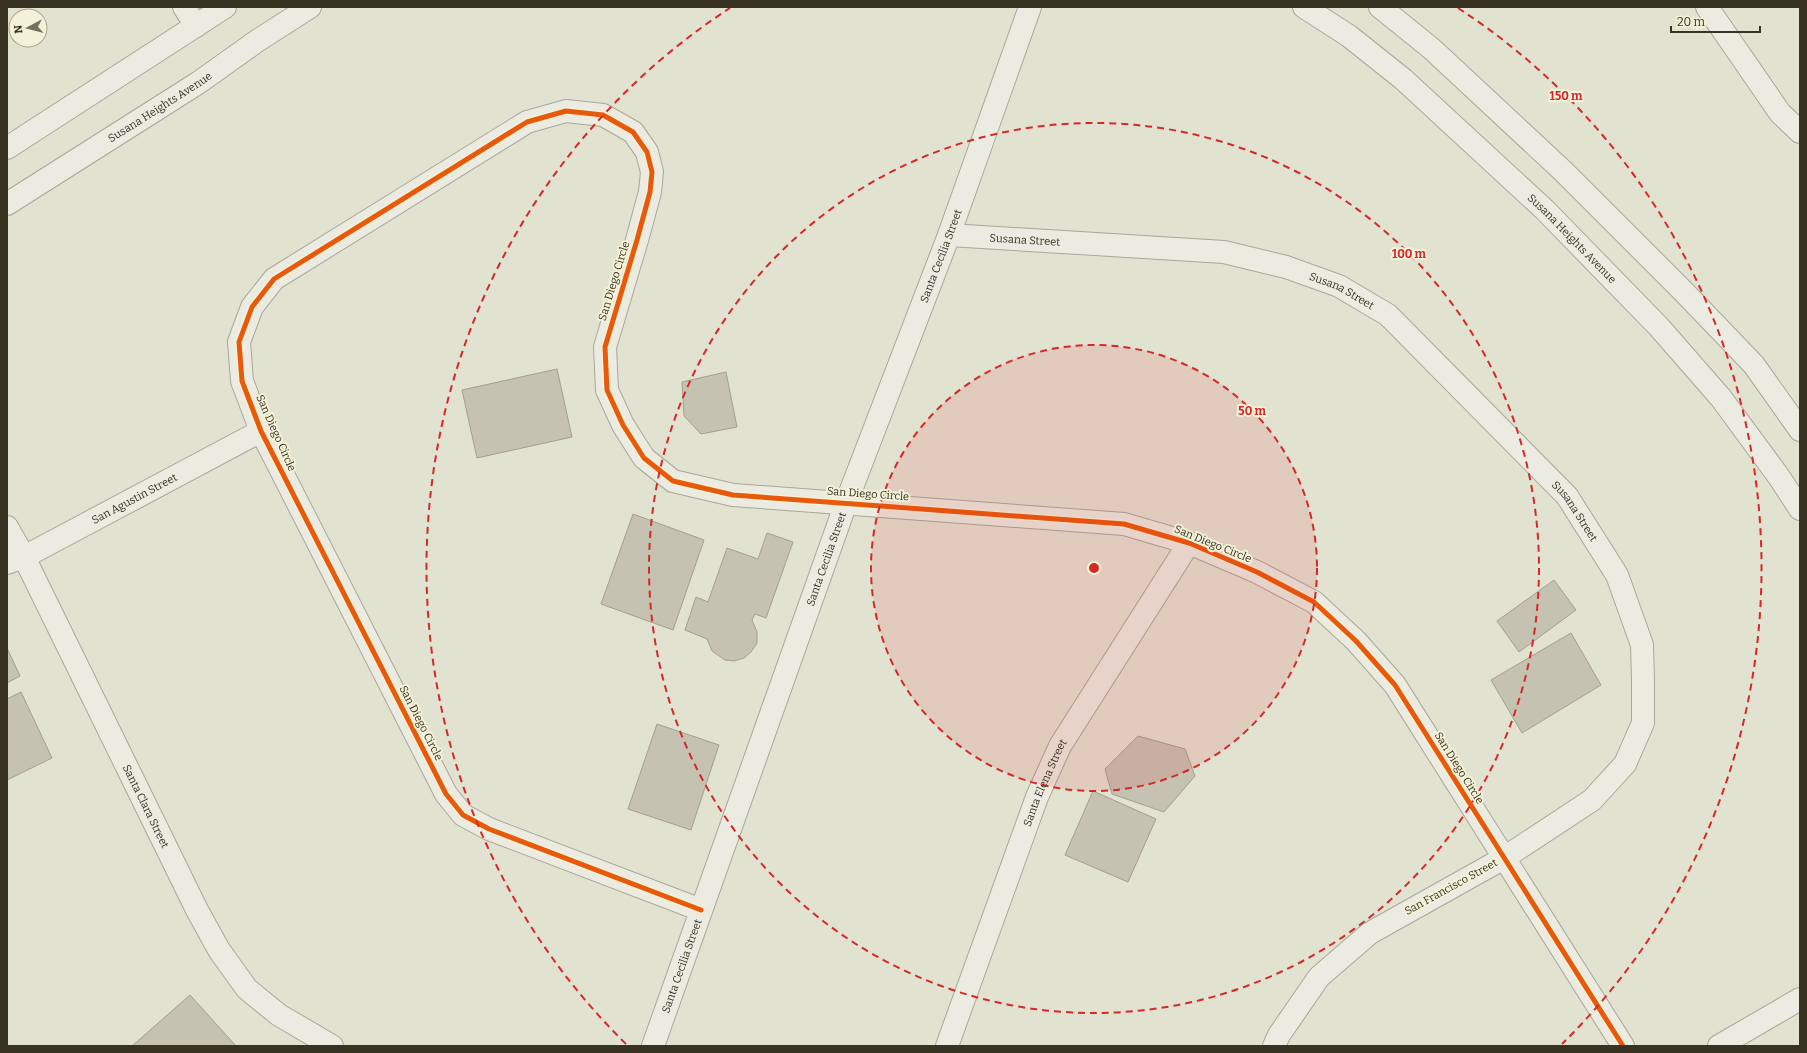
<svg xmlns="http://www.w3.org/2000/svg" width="1807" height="1053" viewBox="0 0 1807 1053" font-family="Bitter,serif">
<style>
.building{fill:#c6c2b2;stroke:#a39f90}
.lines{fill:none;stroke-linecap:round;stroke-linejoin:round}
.minor-casing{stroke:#a8a799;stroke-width:24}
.minor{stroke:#ebebe1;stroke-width:22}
.cycleway-casing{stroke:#f3f2d8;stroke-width:8}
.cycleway{stroke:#e8590c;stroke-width:5}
.ring{fill:none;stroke:#d62828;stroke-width:2;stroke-dasharray:7 5}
.labels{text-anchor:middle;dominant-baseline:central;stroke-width:4;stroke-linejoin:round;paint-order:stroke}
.street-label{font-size:11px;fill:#373221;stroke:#f3f2d8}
.centre{fill:#d62828;stroke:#f3f2d8;stroke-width:2}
.ring-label{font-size:12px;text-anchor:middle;font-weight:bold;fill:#d62828;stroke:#f3f2d8;stroke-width:4;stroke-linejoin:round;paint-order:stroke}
</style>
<rect width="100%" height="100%" fill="#e2e2d1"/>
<g class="building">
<polygon points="557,369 572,437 477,458 462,390"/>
<polygon points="726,372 737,427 701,434 684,416 682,382"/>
<polygon points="633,514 704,540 673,630 601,604"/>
<polygon points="767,533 793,542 766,618 755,614 752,620 757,632 757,643 751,652 744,658 734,661 725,660 712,651 707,639 685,630 696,597 708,602 727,548 758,559"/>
<polygon points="1554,580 1576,610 1519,652 1497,621"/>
<polygon points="1571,633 1601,685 1522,733 1491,680"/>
<polygon points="7,648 20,676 7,683"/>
<polygon points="21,692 52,758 7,780 7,699"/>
<polygon points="657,724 719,745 691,830 628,809"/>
<polygon points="1138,736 1185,749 1195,776 1164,812 1112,794 1105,769"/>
<polygon points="1093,791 1156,819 1128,882 1065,855"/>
<polygon points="190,995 236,1046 132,1046"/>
</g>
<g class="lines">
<g class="minor-casing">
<g id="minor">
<polyline points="184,7 196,26"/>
<path id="s1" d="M1304,7L1349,36L1403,79L1545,210L1659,327L1721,398L1779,477L1800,509"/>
<polyline points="1380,7 1432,49 1563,171 1683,291 1754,365 1800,430"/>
<polyline points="1707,7 1780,113 1800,132"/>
<polyline points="7,148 225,7"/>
<path id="s2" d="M7,204L198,83L257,41L310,7"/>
<path id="s3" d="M949,235L1224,252L1286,267L1339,286L1388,315L1567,496L1617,575L1642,645L1643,679V723L1625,764L1592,800L1504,858L1370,933L1319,977L1279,1035L1274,1046"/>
<path id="s4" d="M7,527L24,557L197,910L219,950L247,989L279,1015L332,1046"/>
<path id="s5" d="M7,563L24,557L261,431"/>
<polyline points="701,910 489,829 463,815 446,794 261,431 242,381 239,342 252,307 274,279 527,122 566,111 603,115 633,132 647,152 652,172 650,192 637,240 605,347 607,390 623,425 644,458 673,481 733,495 1124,524 1189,543 1257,572 1314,602 1356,641 1395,685 1623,1046"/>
<path id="s6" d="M653,1046L846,503L949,235L1030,7"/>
<path id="s7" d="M947,1046L1037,797L1060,746L1189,543"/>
<polyline points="1719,1046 1800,999"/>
</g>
</g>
<use href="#minor" class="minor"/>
<g class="cycleway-casing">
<polyline id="cycleway" points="701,910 489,829 463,815 446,794 261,431 242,381 239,342 252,307 274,279 527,122 566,111 603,115 633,132 647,152 652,172 650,192 637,240 605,347 607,390 623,425 644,458 673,481 733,495 1124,524 1189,543 1257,572 1314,602 1356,641 1395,685 1623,1046"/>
</g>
<use href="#cycleway" class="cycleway"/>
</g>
<circle cx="1094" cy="568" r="223" fill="#d62828" fill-opacity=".12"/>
<g class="ring">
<circle cx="1094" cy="568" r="223"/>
<circle cx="1094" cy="568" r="445"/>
<path d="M626 1044A668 668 0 0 1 730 8M1458 8A668 668 0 0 1 1562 1044"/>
</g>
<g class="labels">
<g class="street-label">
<text stroke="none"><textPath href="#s2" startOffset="181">Susana Heights Avenue</textPath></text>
<text stroke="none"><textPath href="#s1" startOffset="355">Susana Heights Avenue</textPath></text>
<text stroke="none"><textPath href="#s3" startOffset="76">Susana Street</textPath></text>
<text stroke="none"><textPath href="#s6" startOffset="841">Santa Cecilia Street</textPath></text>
<text transform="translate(614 281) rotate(-73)">San Diego Circle</text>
<text stroke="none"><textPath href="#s3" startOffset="400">Susana Street</textPath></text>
<text transform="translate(276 433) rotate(66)">San Diego Circle</text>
<text transform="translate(868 494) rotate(4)">San Diego Circle</text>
<text stroke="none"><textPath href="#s5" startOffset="143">San Agustin Street</textPath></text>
<text stroke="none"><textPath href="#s3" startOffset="724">Susana Street</textPath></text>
<text transform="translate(1213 544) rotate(22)">San Diego Circle</text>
<text stroke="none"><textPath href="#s6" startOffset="517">Santa Cecilia Street</textPath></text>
<text transform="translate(421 723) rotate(63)">San Diego Circle</text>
<text transform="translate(1459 768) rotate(58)">San Diego Circle</text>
<text stroke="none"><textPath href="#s7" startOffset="281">Santa Elena Street</textPath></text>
<text stroke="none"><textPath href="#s4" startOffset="312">Santa Clara Street</textPath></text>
<text transform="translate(1451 887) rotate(-29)">San Francisco Street</text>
<text stroke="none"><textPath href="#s6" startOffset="85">Santa Cecilia Street</textPath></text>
</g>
</g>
<circle cx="1094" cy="568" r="6" class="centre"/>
<g class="ring-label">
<text x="1566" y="100">150 m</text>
<text x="1409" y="258">100 m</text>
<text x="1252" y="415">50 m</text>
</g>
<rect width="1807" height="1053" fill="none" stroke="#373221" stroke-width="16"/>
<g transform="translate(28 28) rotate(263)"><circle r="19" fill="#f3f2d8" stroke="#a8a58f"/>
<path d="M0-3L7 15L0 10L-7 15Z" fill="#73705f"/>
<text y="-6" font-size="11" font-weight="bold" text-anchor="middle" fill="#373221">N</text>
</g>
<path d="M1671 26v6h89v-6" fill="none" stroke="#373221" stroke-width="2"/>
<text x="1677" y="26" font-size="12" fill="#373221" stroke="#f3f2d8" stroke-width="3" paint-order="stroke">20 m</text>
</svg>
